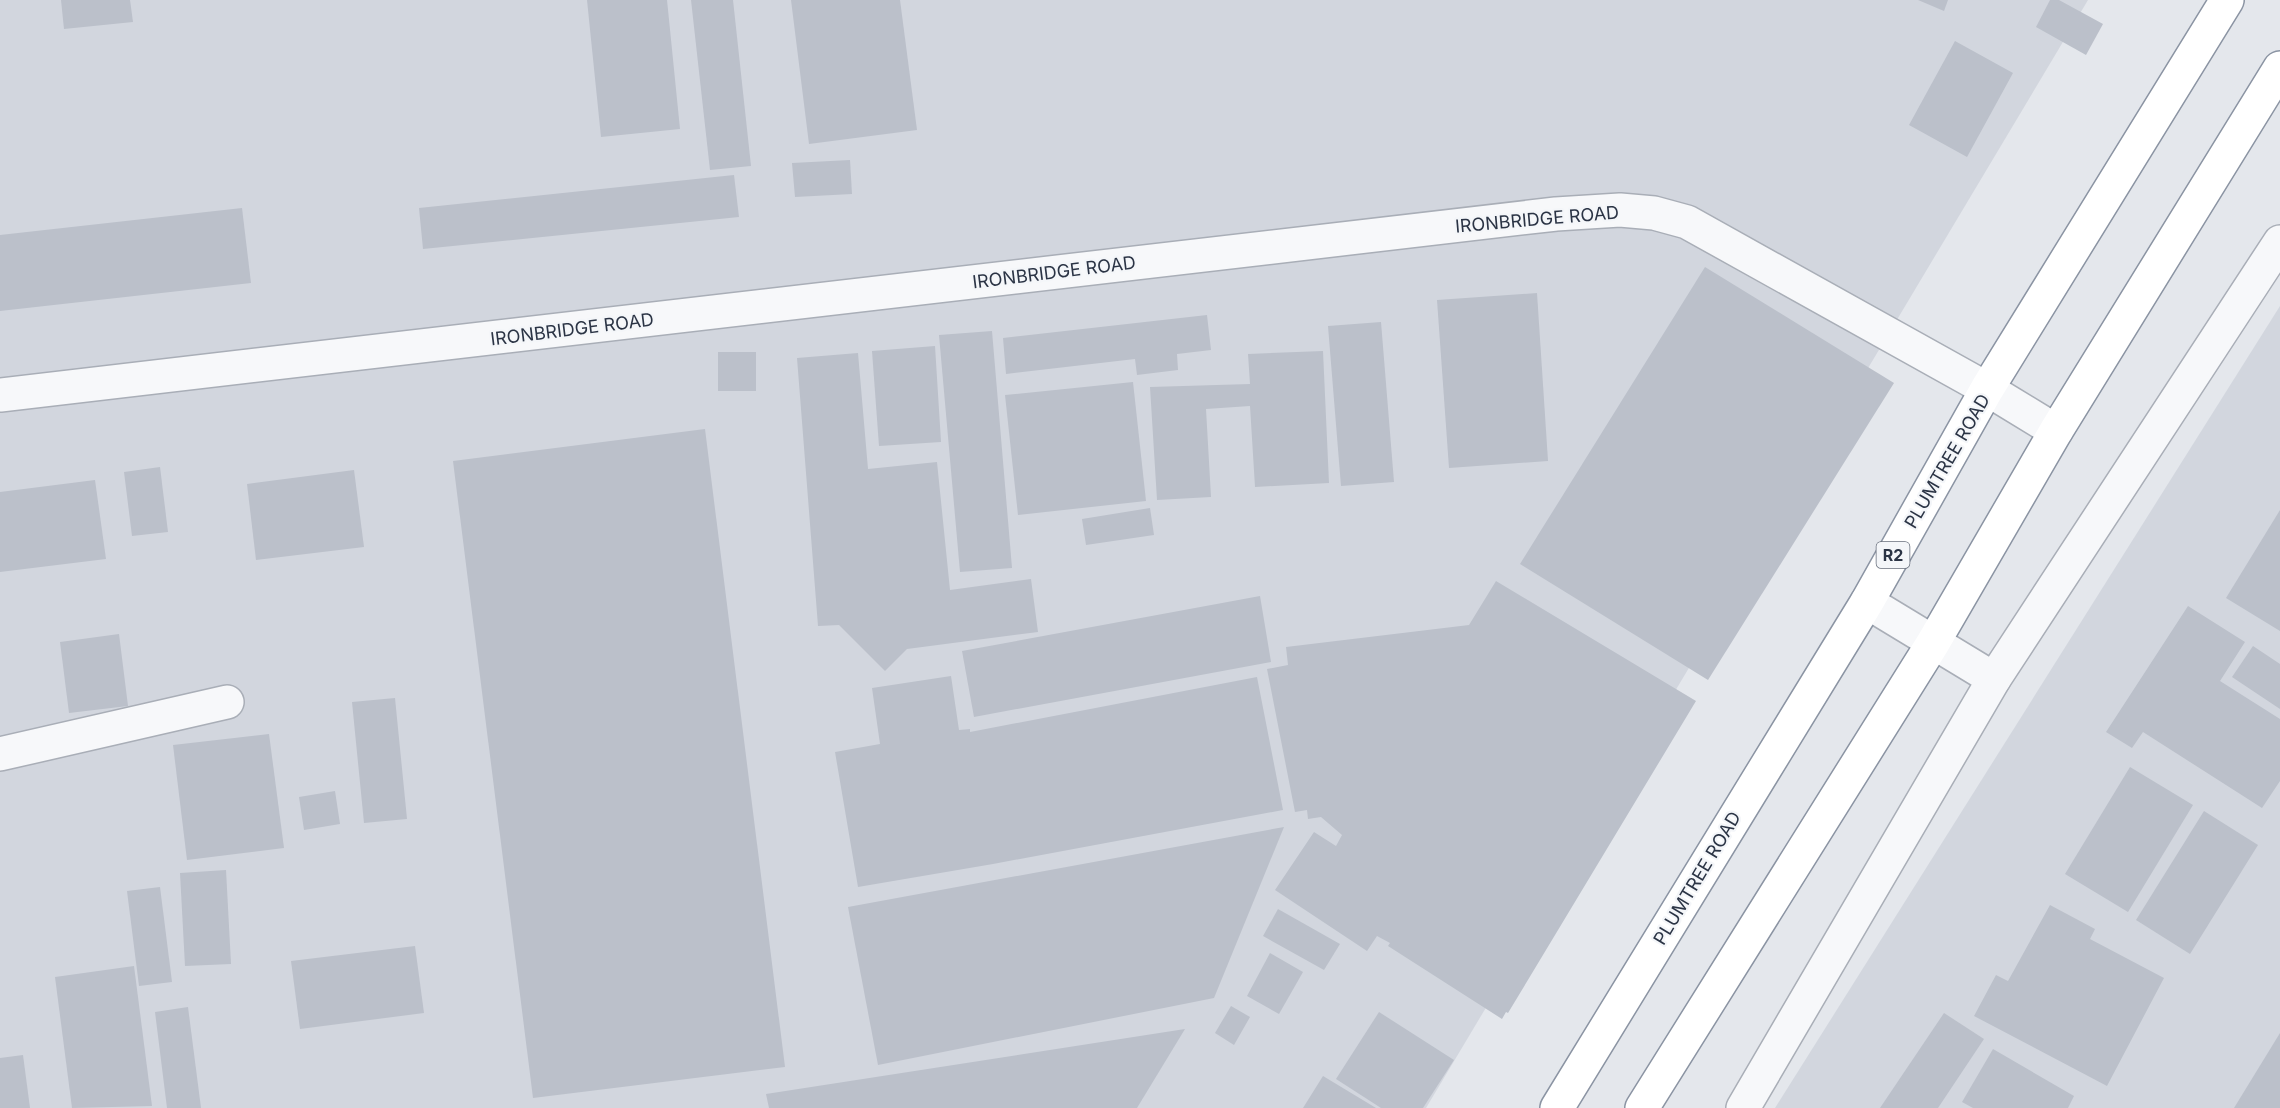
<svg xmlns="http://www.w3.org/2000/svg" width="2280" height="1108" viewBox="0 0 2280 1108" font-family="Inter,sans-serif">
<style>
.built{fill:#d2d6de}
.building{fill:#bbc0ca}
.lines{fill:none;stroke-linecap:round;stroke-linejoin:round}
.minor-casing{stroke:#a9aeb7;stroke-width:36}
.highway-casing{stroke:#8b94a3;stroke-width:36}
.minor{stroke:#f7f8fa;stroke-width:33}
.highway{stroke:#fff;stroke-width:33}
.labels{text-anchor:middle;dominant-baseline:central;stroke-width:4.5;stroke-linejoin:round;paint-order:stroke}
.shield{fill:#f4f6f9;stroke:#676e7b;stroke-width:1.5}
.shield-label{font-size:16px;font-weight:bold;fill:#2b3445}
.street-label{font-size:18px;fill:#2b3445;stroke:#f4f6f9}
</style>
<rect width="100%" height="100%" fill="#e4e7ec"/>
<g class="built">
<polygon points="0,0 2088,0 1426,1108 0,1108"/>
<polygon points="2280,306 2280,1065 2254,1108 1775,1108"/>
</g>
<g class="building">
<polygon points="61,0 130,0 133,22 64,29"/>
<polygon points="587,0 667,0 680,129 601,137"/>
<polygon points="691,0 733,0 751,166 710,170"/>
<polygon points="791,0 900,0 917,130 809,144"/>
<polygon points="1918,0 1948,0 1944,11"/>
<polygon points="2050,0 2059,0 2103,24 2086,55 2036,27"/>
<polygon points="1955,41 2013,73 1967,157 1909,125"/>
<polygon points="850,160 852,194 795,197 792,163"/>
<polygon points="734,175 739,217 423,249 419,208"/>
<polygon points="242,208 251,283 0,311 0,235"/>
<polygon points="1705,267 1894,383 1708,680 1520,564"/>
<polygon points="1537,293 1548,461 1449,468 1437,300"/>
<polygon points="1207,315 1211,350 1177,354 1178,370 1137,375 1135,359 1006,374 1003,338"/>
<polygon points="1381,322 1394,482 1341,486 1328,326"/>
<polygon points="992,331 1012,568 960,572 939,335"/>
<polygon points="935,346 941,442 879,446 872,351"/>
<polygon points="1323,351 1329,483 1255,487 1250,406 1206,409 1211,497 1157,500 1150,387 1250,384 1248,354"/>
<rect x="718" y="352" width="38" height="39"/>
<polygon points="858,353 868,469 937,462 950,590 1031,579 1038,632 907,649 885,671 839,625 818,626 797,358"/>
<polygon points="1133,382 1146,501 1018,515 1005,395"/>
<polygon points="705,429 785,1067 533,1098 453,461"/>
<polygon points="160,467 168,532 132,536 124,472"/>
<polygon points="354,470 364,547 256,560 247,484"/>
<polygon points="95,480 106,559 0,572 0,492"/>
<polygon points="1150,508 1154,535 1086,545 1082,519"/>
<polygon points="2280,510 2280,631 2226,598"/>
<polygon points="1496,581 1696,701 1508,1013 1506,1012 1502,1019 1388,946 1390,943 1377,936 1367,951 1275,890 1314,832 1336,846 1342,835 1321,817 1308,819 1307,810 1295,812 1267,669 1288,665 1286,647 1469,625"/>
<polygon points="1260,596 1271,662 974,717 962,651"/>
<polygon points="2188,606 2245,642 2220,681 2280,719 2280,781 2262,808 2143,732 2132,748 2106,732"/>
<polygon points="119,634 128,706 69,713 60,642"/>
<polygon points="2253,646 2280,664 2280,709 2232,677"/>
<polygon points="951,676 959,730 970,729 970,732 1257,677 1283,810 993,864 858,887 835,752 880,744 872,688"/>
<polygon points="395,698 407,819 364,823 352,702"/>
<polygon points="269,734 284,848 187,860 173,745"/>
<polygon points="2130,767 2193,805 2128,912 2065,874"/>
<polygon points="335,791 340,824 304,830 299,797"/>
<polygon points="2204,811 2258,845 2190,954 2136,920"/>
<polygon points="1284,827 1214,998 878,1065 848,907"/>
<polygon points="226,870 231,964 185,966 180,873"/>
<polygon points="160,887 172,982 139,986 127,891"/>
<polygon points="2050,905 2095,929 2090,939 2164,978 2107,1086 1974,1016 1996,975 2008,981"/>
<polygon points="1278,909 1340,944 1324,970 1263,936"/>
<polygon points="415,946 424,1013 300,1029 291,961"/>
<polygon points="1270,953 1303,972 1279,1014 1247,996"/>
<polygon points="134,966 152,1106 72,1108 55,977"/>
<polygon points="1231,1006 1250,1017 1234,1045 1215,1033"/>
<polygon points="188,1007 201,1108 167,1108 155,1012"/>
<polygon points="1379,1012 1454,1060 1423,1108 1381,1108 1336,1079"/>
<polygon points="1944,1013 1984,1039 1938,1108 1880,1108"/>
<polygon points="1185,1029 1137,1108 769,1108 766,1094"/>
<polygon points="2280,1033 2280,1108 2234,1108"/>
<polygon points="1993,1049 2074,1096 2068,1108 1973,1108 1962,1102"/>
<polygon points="23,1055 30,1108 0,1108 0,1058"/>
<polygon points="1323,1076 1376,1108 1303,1108"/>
</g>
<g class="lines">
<g class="minor-casing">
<g id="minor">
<polyline points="0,395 1556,214 1620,210 1654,213 1687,222 1987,389 2056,431"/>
<polyline points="1867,602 1994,679"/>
<polyline points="0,754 227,702"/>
<polyline points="1743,1108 1994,679 2280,242"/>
</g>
</g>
<g class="highway-casing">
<g id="highway">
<polyline points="1557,1108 1867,602 1987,389 2227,0"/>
<polyline points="1642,1108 1933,643 2056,431 2280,68"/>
</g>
</g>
<use href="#minor" class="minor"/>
<use href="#highway" class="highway"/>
</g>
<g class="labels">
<rect class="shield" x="1876.5" y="542" width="33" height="26" rx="4.5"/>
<g class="shield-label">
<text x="1893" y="555">R2</text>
</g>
<g class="street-label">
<text transform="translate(1537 219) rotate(-5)">IRONBRIDGE ROAD</text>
<text transform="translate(1054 272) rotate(-7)">IRONBRIDGE ROAD</text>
<text transform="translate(572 329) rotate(-7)">IRONBRIDGE ROAD</text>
<text transform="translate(1947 461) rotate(-60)">PLUMTREE ROAD</text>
<text transform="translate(1697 878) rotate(-59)">PLUMTREE ROAD</text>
</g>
</g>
</svg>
